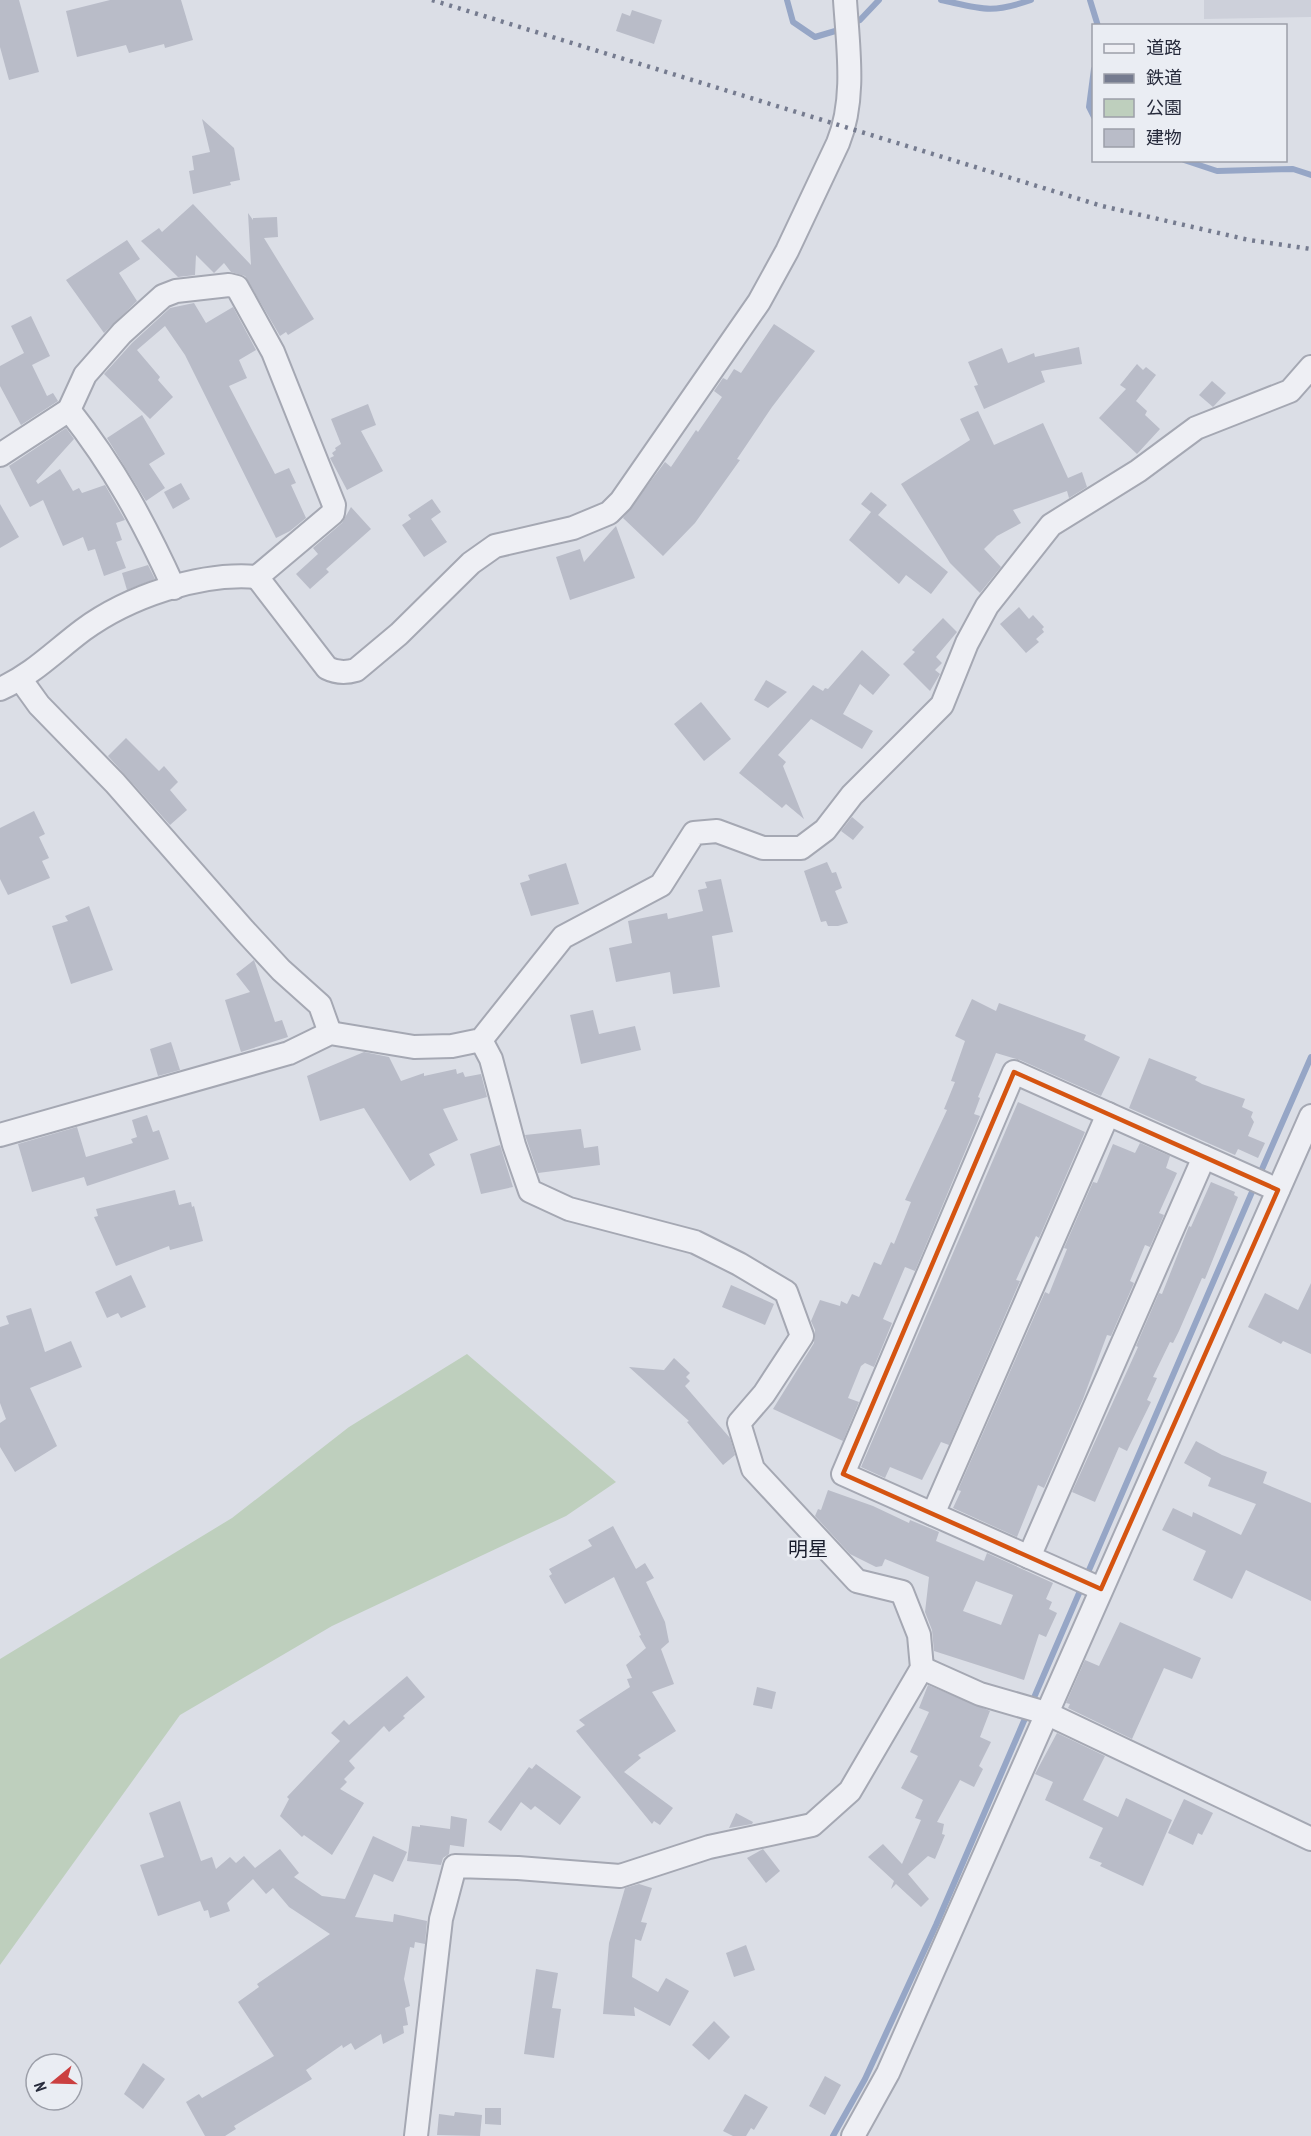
<svg xmlns="http://www.w3.org/2000/svg" width="1311" height="2136" viewBox="0 0 1311 2136" font-family="'PT Sans Narrow','Noto Sans JP',sans-serif">
<style>
.built{fill:#cdd0da}
.green{fill:#becfbd}
.lines{fill:none;stroke-linecap:round;stroke-linejoin:round}
.stream{stroke:#96a6c6;stroke-width:6}
.building{fill:#b9bcc8;fill-rule:evenodd}
.minor-casing{stroke:#a5a8b3;stroke-width:26}
.minor{stroke:#eeeff4;stroke-width:22}
.rail{stroke:#757b8f;stroke-width:4.5;stroke-dasharray:3 6;stroke-linecap:butt}
.marked{fill:none;stroke:#d55411;stroke-width:4.5;stroke-linejoin:round}
.labels{text-anchor:middle;dominant-baseline:central;stroke-width:5;stroke-linejoin:round;paint-order:stroke}
.neighbourhood-label{font-size:20px;fill:#181c2c;stroke:#eaedf3}
</style>
<rect width="100%" height="100%" fill="#dbdee6"/>
<polygon class="built" points="1204,0 1311,0 1311,17 1204,19"/>
<polygon class="green" points="467,1354 616,1482 566,1516 332,1626 180,1715 0,1965 0,1659 232,1518 349,1427"/>
<g class="lines">
<g class="stream">
<polyline points="787,0 793,22 815,37 842,29"/>
<path d="M941,0C982,9 990,14 1031,0"/>
<polyline points="1090,0 1098,26"/>
<polyline points="851,24 860,20 879,0"/>
<polyline points="1094,69 1089,107 1094,117"/>
<polyline points="1184,160 1217,171 1293,169 1311,175"/>
<polyline points="1259,1176 1311,1057"/>
<polyline points="833,2136 865,2079 936,1925 1255,1185"/>
</g>
</g>
<g class="building">
<polygon points="0,0 19,0 39,72 9,80 0,47"/>
<polygon points="110,0 181,0 193,40 165,48 164,44 129,53 126,45 77,57 66,11"/>
<polygon points="632,10 662,20 654,44 616,31 622,13 630,16"/>
<polygon points="202,119 234,148 240,180 230,182 231,185 193,194 189,171 194,170 192,156 210,152"/>
<polygon points="193,204 251,265 248,213 253,220 253,218 277,217 278,237 264,238 314,319 288,335 286,332 280,336 245,276 231,272 224,263 214,273 196,255 195,275 178,277 141,241 159,228 162,232"/>
<polygon points="127,240 140,259 119,273 137,301 104,333 66,280"/>
<polygon points="194,303 206,323 233,307 256,350 239,360 247,378 229,386 275,474 289,468 296,483 291,485 306,518 290,531 276,538 185,355 165,326 137,350 160,377 158,380 173,397 150,419 104,374 132,343 170,308"/>
<polygon points="31,316 50,356 32,365 47,396 53,393 58,401 21,425 0,386 0,366 24,353 11,326"/>
<polygon points="774,324 815,351 772,407 737,459 740,460 695,523 663,556 623,518 665,462 671,467 696,430 698,432 722,397 714,391 723,378 727,380 734,369 741,373"/>
<polygon points="1079,347 1082,364 1041,371 1045,382 984,409 974,386 978,385 968,362 1002,348 1008,363 1034,353 1035,357"/>
<polygon points="1137,364 1143,370 1146,367 1156,375 1136,401 1147,411 1145,415 1160,429 1137,454 1099,418 1126,389 1120,385"/>
<polygon points="1212,381 1226,393 1213,407 1199,395"/>
<polygon points="368,404 376,425 361,431 383,471 347,490 330,458 334,456 332,453 336,450 335,448 341,444 331,419"/>
<polygon points="978,411 994,445 1043,423 1068,478 1082,472 1087,487 1069,498 1067,491 1013,510 1021,523 997,536 984,549 1001,567 980,593 950,563 901,484 970,440 960,419"/>
<polygon points="142,415 165,454 149,464 165,488 146,501 107,438"/>
<polygon points="66,428 74,439 36,481 38,484 60,469 73,491 79,488 82,493 105,485 125,520 116,523 122,540 116,542 126,568 104,576 95,549 88,551 83,537 63,546 43,500 30,507 9,466"/>
<polygon points="181,483 190,499 173,509 164,492"/>
<polygon points="871,492 887,505 878,515 948,572 931,594 906,575 899,584 849,540 871,512 861,504"/>
<polygon points="432,499 441,512 431,519 447,542 424,557 402,525 411,519 408,515"/>
<polygon points="0,504 19,537 0,548"/>
<polygon points="351,507 371,529 326,569 329,572 310,589 296,574 318,554 313,548 342,523"/>
<polygon points="616,526 635,578 570,600 556,557 580,549 584,562"/>
<polygon points="148,565 155,579 127,590 122,573"/>
<polygon points="1019,607 1029,619 1033,615 1044,627 1042,629 1044,632 1036,639 1039,642 1026,653 1000,624"/>
<polygon points="943,618 957,632 936,657 942,663 935,670 940,674 930,691 903,664 915,652 912,650"/>
<polygon points="862,650 890,675 873,695 860,684 843,714 873,731 862,749 811,719 778,755 786,762 783,766 804,819 786,804 782,808 739,773 813,685 823,691 825,688 828,689"/>
<polygon points="766,680 787,692 768,708 754,700"/>
<polygon points="701,702 731,739 704,761 674,724"/>
<polygon points="126,738 159,771 164,766 178,782 170,790 187,810 170,825 108,756"/>
<polygon points="34,811 45,834 39,837 49,858 42,861 50,878 8,895 0,879 0,828"/>
<polygon points="852,817 864,827 853,840 841,831"/>
<polygon points="827,862 832,873 836,872 842,888 835,891 848,923 838,926 828,926 826,921 821,922 804,871"/>
<polygon points="566,863 579,904 531,916 520,883 530,880 528,875"/>
<polygon points="721,879 733,932 712,936 720,987 673,994 670,972 616,982 609,948 632,943 628,921 667,913 668,919 703,911 698,890 707,888 705,882"/>
<polygon points="89,906 113,970 71,984 52,926 68,921 65,916"/>
<polygon points="254,960 275,1022 282,1020 288,1037 241,1052 225,1000 250,992 236,974"/>
<polygon points="972,999 996,1011 999,1003 1086,1035 1084,1040 1120,1057 1101,1096 1020,1060 996,1053 978,1097 980,1098 974,1114 980,1116 915,1271 905,1267 883,1319 892,1323 874,1367 865,1363 861,1366 848,1398 859,1402 843,1441 773,1409 814,1343 815,1330 811,1321 820,1300 840,1306 841,1301 847,1304 852,1294 859,1297 874,1262 881,1265 891,1242 894,1244 911,1202 905,1200 947,1110 944,1109 955,1082 951,1081 965,1041 955,1036"/>
<polygon points="593,1010 599,1034 635,1026 641,1050 581,1064 570,1015"/>
<polygon points="171,1042 180,1070 158,1076 150,1049"/>
<polygon points="364,1052 389,1057 401,1081 424,1073 424,1076 456,1069 457,1074 463,1072 465,1077 481,1074 487,1097 443,1109 458,1140 429,1154 435,1165 410,1181 364,1108 320,1121 307,1076"/>
<polygon points="1149,1058 1197,1077 1195,1080 1202,1084 1245,1099 1242,1107 1253,1112 1251,1117 1254,1122 1248,1136 1265,1143 1258,1158 1238,1149 1235,1155 1129,1108"/>
<polygon points="1018,1102 1085,1132 1039,1238 1036,1236 1016,1280 1020,1281 949,1445 941,1442 922,1480 890,1467 885,1478 861,1467"/>
<polygon points="147,1115 153,1132 159,1130 169,1159 87,1186 84,1177 32,1192 18,1144 77,1127 86,1157 133,1143 131,1139 137,1137 132,1120"/>
<polygon points="581,1129 584,1148 598,1146 600,1165 538,1173 525,1135"/>
<polygon points="1140,1143 1170,1156 1166,1168 1177,1173 1159,1213 1164,1215 1150,1247 1145,1245 1130,1281 1134,1283 1111,1336 1107,1335 1083,1399 1044,1488 1038,1485 1017,1537 953,1508 961,1491 958,1490 1045,1292 1049,1294 1067,1249 1064,1248 1093,1182 1097,1183 1113,1144 1135,1153"/>
<polygon points="500,1145 513,1187 481,1194 470,1154"/>
<polygon points="1211,1182 1235,1192 1234,1195 1238,1197 1205,1279 1202,1278 1179,1331 1173,1343 1170,1342 1153,1377 1157,1378 1147,1400 1151,1402 1127,1451 1119,1447 1095,1502 1072,1492 1138,1347 1136,1346 1159,1293 1162,1294 1189,1226 1191,1227"/>
<polygon points="175,1190 179,1205 191,1202 192,1207 194,1206 203,1241 170,1250 169,1246 116,1266 94,1217 98,1216 96,1209"/>
<polygon points="131,1275 146,1307 121,1318 118,1313 107,1318 95,1292"/>
<polygon points="1311,1283 1311,1354 1283,1341 1281,1344 1248,1327 1265,1293 1298,1310"/>
<polygon points="731,1285 774,1304 765,1325 722,1307"/>
<polygon points="31,1308 45,1352 71,1341 82,1367 30,1388 57,1446 15,1472 0,1447 0,1423 6,1419 0,1403 0,1327 9,1324 6,1316"/>
<polygon points="674,1358 690,1373 686,1377 690,1381 685,1386 730,1438 735,1455 723,1465 687,1422 689,1421 629,1367 664,1370"/>
<polygon points="1196,1441 1222,1455 1267,1472 1263,1483 1311,1503 1311,1601 1246,1570 1232,1599 1193,1580 1206,1551 1162,1530 1173,1508 1192,1517 1193,1512 1241,1535 1256,1504 1208,1486 1211,1478 1184,1463"/>
<path d="M828,1490L873,1506L909,1523L910,1520L939,1532L936,1541L984,1561L987,1553L1053,1583L1046,1599L1052,1602L1049,1609L1057,1613L1046,1637L1039,1634L1024,1680L934,1651L932,1630L925,1612L929,1577L885,1559L882,1566L876,1567L850,1554L815,1516L818,1509L821,1510ZM976,1581L1013,1595L1001,1625L963,1611Z"/>
<polygon points="613,1526 636,1569 645,1563 654,1578 646,1582 665,1622 669,1642 661,1649 674,1684 652,1692 676,1731 638,1755 641,1758 624,1772 673,1808 660,1825 654,1821 652,1824 576,1731 585,1725 579,1720 630,1687 627,1679 632,1678 626,1665 646,1648 639,1636 641,1635 614,1577 565,1604 549,1576 552,1574 549,1569 592,1546 588,1540"/>
<polygon points="1120,1622 1201,1658 1192,1679 1164,1668 1132,1739 1068,1708 1070,1704 1066,1703 1085,1660 1099,1666"/>
<polygon points="407,1676 425,1697 403,1716 405,1718 389,1732 384,1726 349,1761 355,1768 344,1779 347,1782 340,1789 364,1803 332,1855 304,1835 302,1837 280,1816 289,1799 287,1797 340,1741 331,1733 344,1720 349,1725"/>
<polygon points="928,1685 990,1711 980,1737 991,1742 979,1766 983,1769 974,1787 960,1780 937,1822 944,1824 942,1834 945,1835 935,1859 928,1856 908,1874 929,1899 921,1907 896,1884 891,1889 894,1881 868,1857 883,1844 902,1864 921,1820 915,1818 923,1800 901,1788 918,1756 910,1752 929,1712 919,1708"/>
<polygon points="757,1687 776,1692 772,1709 753,1705"/>
<polygon points="1057,1733 1105,1756 1083,1800 1118,1817 1126,1798 1172,1820 1143,1886 1100,1866 1102,1863 1089,1858 1103,1828 1045,1800 1053,1782 1035,1774"/>
<polygon points="536,1764 581,1797 560,1825 535,1806 531,1810 521,1802 501,1831 488,1822 529,1767 532,1769"/>
<polygon points="1184,1799 1213,1813 1202,1835 1198,1833 1193,1845 1168,1833"/>
<polygon points="180,1801 201,1861 212,1857 216,1869 230,1857 236,1863 244,1856 255,1868 280,1849 299,1873 294,1877 322,1896 345,1899 373,1836 407,1852 393,1882 374,1874 355,1917 393,1922 394,1914 427,1921 425,1944 415,1942 414,1948 410,1947 404,1979 410,2006 405,2008 408,2025 403,2026 404,2033 383,2044 381,2034 355,2050 351,2043 343,2048 342,2045 306,2070 312,2079 234,2126 236,2129 225,2136 205,2136 186,2102 199,2094 202,2098 274,2056 238,2002 259,1987 257,1984 330,1934 289,1907 273,1888 266,1894 253,1879 227,1903 230,1911 210,1918 208,1910 204,1911 200,1901 158,1916 140,1865 164,1857 149,1813"/>
<polygon points="736,1813 753,1822 752,1824 729,1828"/>
<polygon points="451,1816 467,1819 464,1847 450,1845 449,1854 443,1858 441,1865 407,1861 412,1826 420,1827 420,1825 450,1829"/>
<polygon points="763,1849 780,1871 766,1883 747,1858"/>
<polygon points="639,1884 652,1888 641,1922 647,1923 641,1941 635,1939 632,1977 658,1992 666,1978 689,1991 670,2026 634,2007 635,2016 603,2014 609,1943 625,1888"/>
<polygon points="746,1945 755,1970 734,1977 726,1953"/>
<polygon points="536,1969 558,1973 552,2008 561,2009 554,2058 524,2054"/>
<polygon points="714,2021 730,2037 709,2060 692,2045"/>
<polygon points="143,2063 165,2079 143,2109 124,2094"/>
<polygon points="825,2076 841,2085 825,2115 809,2106"/>
<polygon points="745,2094 768,2107 754,2130 751,2128 746,2136 733,2136 723,2131"/>
<polygon points="485,2108 501,2108 501,2125 485,2124"/>
<polygon points="455,2112 482,2115 480,2136 437,2135 439,2114 454,2116"/>
</g>
<g class="lines">
<g class="minor-casing">
<g id="minor">
<path d="M69,410C114,467 144,522 174,588"/>
<path d="M0,455L69,410L85,375L122,333L163,296L176,291L229,285L237,287L273,352L334,505L333,513L257,577C200,572 128,597 83,630C55,651 32,675 0,689"/>
<path d="M257,577L327,668C337,673 346,673 356,670L399,634L471,563L495,546L573,528L609,513L621,501L759,302L787,251L838,143C856,99 848,47 845,0"/>
<polyline points="21,680 39,705 115,783 244,930 281,970 320,1005 330,1033"/>
<polyline points="0,1135 289,1053 330,1033 414,1047 452,1046 481,1040 563,937 661,885 694,833 717,831 763,848 801,848 825,830 852,795 942,705 967,643 987,606 1051,525 1138,471 1196,428 1290,391 1311,367"/>
<polyline points="933,1514 1108,1114"/>
<polyline points="1029,1557 1204,1157"/>
<polyline points="1101,1589 843,1474 1014,1072 1278,1190"/>
<polyline points="922,1668 980,1694 1046,1713 1311,1839"/>
<polyline points="416,2136 441,1919 455,1866 518,1868 620,1876 709,1847 812,1825 850,1791 922,1668 919,1635 902,1592 857,1581 753,1469 739,1423 764,1394 802,1336 786,1292 739,1264 695,1242 569,1209 530,1191 514,1145 491,1059 481,1040"/>
<polyline points="853,2136 888,2073 1311,1116"/>
</g>
</g>
<use href="#minor" class="minor"/>
<polyline class="rail" points="432,0 1102,206 1249,240 1311,249"/>
</g>
<path class="marked" d="M1014,1072L1278,1190L1101,1589L843,1474Z"/>
<g class="labels">
<g class="neighbourhood-label">
<text x="808" y="1549">明星</text>
</g>
</g>
<rect x="1092" y="24" width="195" height="138" fill="#eaedf3" stroke="#9c9fa9" stroke-width="1.5"/>
<rect x="1104" y="44" width="30" height="9" fill="#eeeff4" stroke="#9c9fa9" stroke-width="1.5"/>
<text x="1146" y="54" font-size="18" fill="#262a3b">道路</text>
<rect x="1104" y="74" width="30" height="9" fill="#757b8f" stroke="#9c9fa9" stroke-width="1.5"/>
<text x="1146" y="84" font-size="18" fill="#262a3b">鉄道</text>
<rect x="1104" y="99" width="30" height="18" fill="#becfbd" stroke="#9c9fa9" stroke-width="1.5"/>
<text x="1146" y="114" font-size="18" fill="#262a3b">公園</text>
<rect x="1104" y="129" width="30" height="18" fill="#b9bcc8" stroke="#9c9fa9" stroke-width="1.5"/>
<text x="1146" y="144" font-size="18" fill="#262a3b">建物</text>
<g transform="translate(54 2082) rotate(251)"><circle r="28" fill="#eaedf3" stroke="#9c9fa9" stroke-width="1.5"/>
<path d="M0-4.5L10 22L0 15L-10 22Z" fill="#cb4040"/>
<text y="-9" font-size="16" font-weight="bold" text-anchor="middle" fill="#262a3b">N</text>
</g>
</svg>
